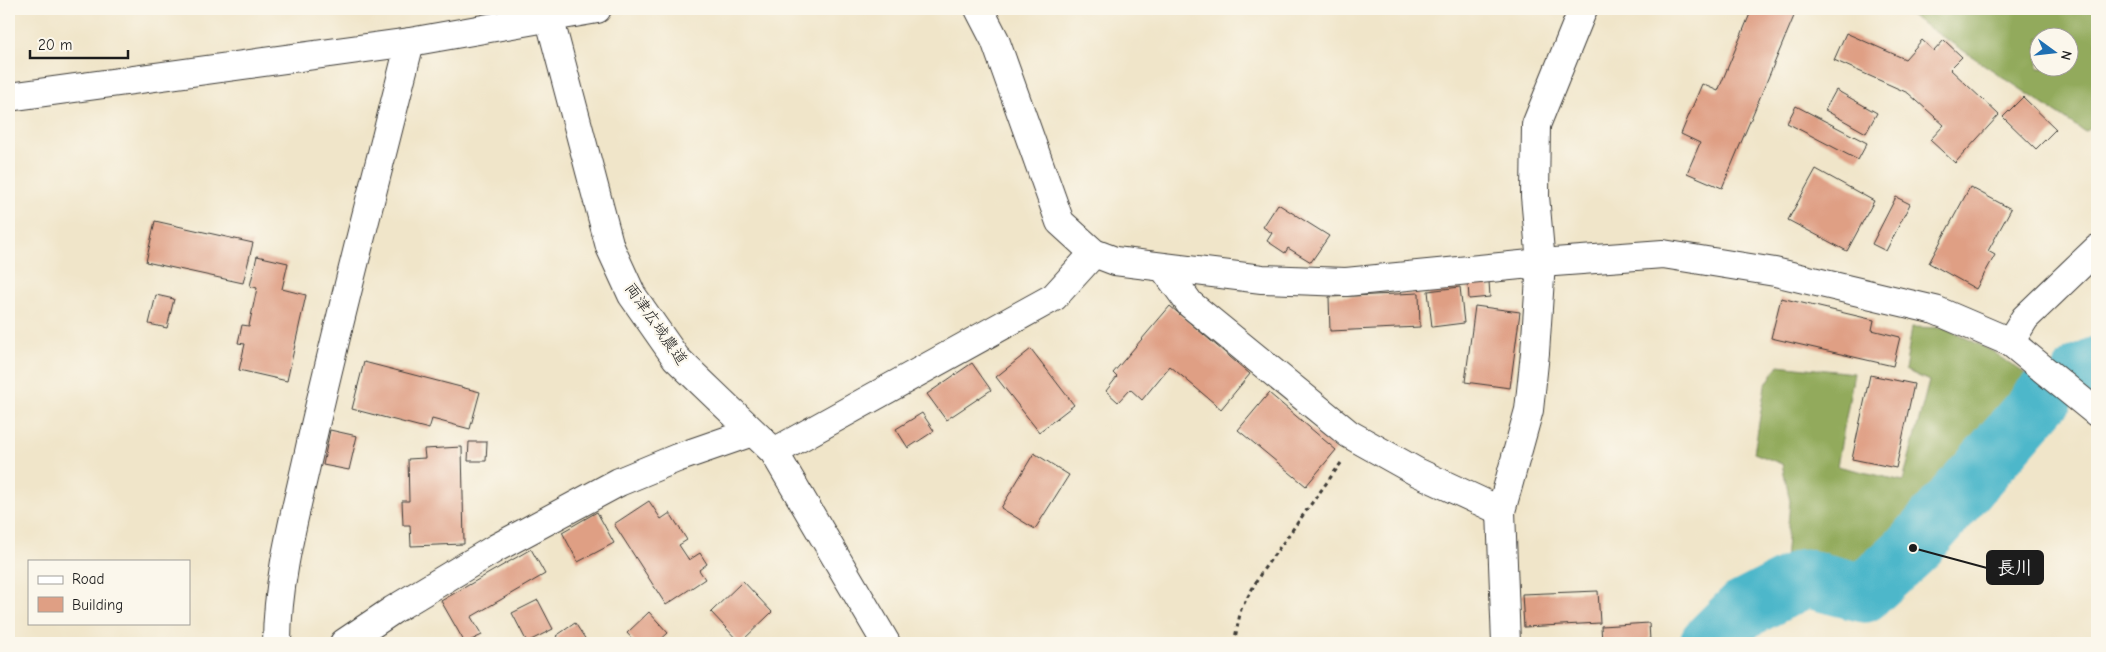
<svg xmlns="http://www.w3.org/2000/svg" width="2106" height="652" viewBox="0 0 2106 652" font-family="'Comic Neue','Klee One',sans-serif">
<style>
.forest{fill:#92aa5c;stroke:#57633c;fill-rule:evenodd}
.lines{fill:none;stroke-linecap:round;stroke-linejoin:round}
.river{stroke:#4db7ca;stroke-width:59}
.building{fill:#df9f84}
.minor-casing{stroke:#3c3a36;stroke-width:30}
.path{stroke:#3c3a36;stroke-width:3;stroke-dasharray:4 4;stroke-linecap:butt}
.minor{stroke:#fff;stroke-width:28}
.labels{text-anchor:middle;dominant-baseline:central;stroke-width:4.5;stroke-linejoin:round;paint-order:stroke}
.street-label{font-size:16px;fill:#1c1c1c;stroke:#fbf7ec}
.leader{fill:none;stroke:#1c1c1c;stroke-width:2}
.callout-dot{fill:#1c1c1c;stroke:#fbf7ec;stroke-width:2}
.callout{fill:#1c1c1c;stroke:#1c1c1c;stroke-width:2}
.callout-label{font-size:18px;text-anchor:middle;font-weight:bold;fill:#fff}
</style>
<rect width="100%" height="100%" fill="#fbf7ec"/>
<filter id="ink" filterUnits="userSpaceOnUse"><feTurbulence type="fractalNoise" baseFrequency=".02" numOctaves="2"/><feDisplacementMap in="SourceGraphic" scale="10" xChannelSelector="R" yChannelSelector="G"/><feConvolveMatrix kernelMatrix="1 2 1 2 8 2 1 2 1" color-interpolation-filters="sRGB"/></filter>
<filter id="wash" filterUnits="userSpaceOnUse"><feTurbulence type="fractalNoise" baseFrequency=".0096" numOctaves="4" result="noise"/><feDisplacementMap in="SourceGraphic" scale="20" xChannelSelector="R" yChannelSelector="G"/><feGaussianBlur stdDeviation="1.12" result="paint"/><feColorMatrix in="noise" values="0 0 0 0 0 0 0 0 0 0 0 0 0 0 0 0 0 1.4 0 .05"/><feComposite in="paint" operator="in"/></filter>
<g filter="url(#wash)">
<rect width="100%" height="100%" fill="#f0e5c9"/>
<g class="forest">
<path d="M1901,9H2097V124L2085,132ZM2038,38H2068V68H2038Z"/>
<polygon points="1912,327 1946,328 1992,351 2039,383 1912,533 1871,571 1785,561 1790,501 1782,464 1754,453 1765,386 1778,365 1854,373 1837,466 1903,481 1929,381 1905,370"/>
</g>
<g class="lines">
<g class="river">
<polyline points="2082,373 2097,366"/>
<polyline points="1709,643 1741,611 1805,578 1864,593 1913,548 2046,394"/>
</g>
</g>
<g id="blocks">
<g class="building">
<polygon points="1752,9 1797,9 1722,188 1687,173 1700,143 1681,134 1702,84 1718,91"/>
<polygon points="1846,33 1905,59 1922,40 1934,51 1944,40 1962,57 1950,69 1999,115 1955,163 1930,140 1944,125 1908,93 1834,60"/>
<polygon points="1836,90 1877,113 1866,133 1825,110"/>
<polygon points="2023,97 2056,129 2036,149 2003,117"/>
<polygon points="1796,106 1867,143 1858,160 1787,123"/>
<polygon points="1816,169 1874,201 1847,251 1788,220"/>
<polygon points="1970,187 2011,209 1988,251 1995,255 1976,289 1929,263"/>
<polygon points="1896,197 1910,204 1886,251 1872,244"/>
<polygon points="1278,204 1329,236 1311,262 1288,248 1285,253 1267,241 1272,233 1263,227"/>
<polygon points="155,221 253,243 243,283 146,262"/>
<polygon points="257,256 288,263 282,289 306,295 287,381 239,370 245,344 238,343 242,325 249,326 257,288 250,286"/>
<polygon points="1489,281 1490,297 1469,299 1468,283"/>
<polygon points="1460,287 1464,323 1432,327 1428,291"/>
<polygon points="1419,293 1420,327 1330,331 1329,297"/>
<polygon points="156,295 174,299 167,328 149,324"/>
<polygon points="1781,298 1874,320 1872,330 1900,337 1893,366 1771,338"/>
<polygon points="1170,306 1250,374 1221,409 1170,366 1142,400 1130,389 1118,402 1106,391 1117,377 1113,373"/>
<polygon points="1475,306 1520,312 1510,388 1465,382"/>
<polygon points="1031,349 1074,405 1039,432 996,377"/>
<polygon points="364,362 480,392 470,429 432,419 429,429 352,409"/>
<polygon points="972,363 991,390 946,420 927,394"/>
<polygon points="1870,375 1914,384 1896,468 1852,459"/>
<polygon points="1269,393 1336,450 1306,486 1238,430"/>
<polygon points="922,413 934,431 908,448 896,429"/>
<polygon points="330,430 357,436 349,470 323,465"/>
<polygon points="469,442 487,442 486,461 468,461"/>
<polygon points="462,447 464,544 411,546 410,525 403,525 402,501 409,501 408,459 425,458 424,449"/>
<polygon points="1034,453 1069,475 1035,529 1001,508"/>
<polygon points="649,501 661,519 670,513 687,540 679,545 689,560 700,553 707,564 699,570 705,579 666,605 614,524"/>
<polygon points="597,512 614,543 578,562 562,532"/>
<polygon points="531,549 545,574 471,617 482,635 465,643 441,601"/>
<polygon points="743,581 772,612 740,643 711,612"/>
<polygon points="1598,591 1600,623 1524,627 1522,594"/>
<polygon points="538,600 553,629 527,642 512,613"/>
<polygon points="649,612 668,633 657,643 636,643 627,633"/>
<polygon points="575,623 588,643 561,643 556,636"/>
<polygon points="1649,623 1650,641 1655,641 1655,643 1602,643 1601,626"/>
</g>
</g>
</g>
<g filter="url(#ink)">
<use href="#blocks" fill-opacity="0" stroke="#3c3a36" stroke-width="1"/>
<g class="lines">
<g class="minor-casing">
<g id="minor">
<polyline points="547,9 610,247 632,295 676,358 774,452 886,643"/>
<polyline points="979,9 995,40 1060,222 1094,253 1115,261 1262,279 1346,282 1541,263 1663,254 1775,272 1935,310 2010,342 2097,413"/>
<polyline points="9,97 410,42 597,9"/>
<polyline points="1163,267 1190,304 1349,434 1417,472 1501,511"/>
<polyline points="2010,342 2025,318 2097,249"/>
<polyline points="774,452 1054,297 1094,253"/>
<path d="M277,643C277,575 297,508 311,443C341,309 377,176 410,42"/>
<polyline points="344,643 393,610 496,548 619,482 677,458 752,432"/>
<polyline points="1506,643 1501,511 1529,410 1535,353 1541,263 1535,196 1536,125 1583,9"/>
</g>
</g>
<polyline class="path" points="1234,643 1241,609 1261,573 1341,463"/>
<use href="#minor" class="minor"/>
</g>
</g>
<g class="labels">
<g class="street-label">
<text transform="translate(656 324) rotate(55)">両津広域農道</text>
</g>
</g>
<path class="leader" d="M1913 548L1987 568"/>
<circle class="callout-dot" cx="1913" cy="548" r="5"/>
<rect class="callout" x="1987" y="551" width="56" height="33" rx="5"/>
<g class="callout-label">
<text x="2015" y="574">長川</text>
</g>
<rect width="2106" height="652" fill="none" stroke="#fbf7ec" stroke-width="30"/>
<rect x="28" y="560" width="162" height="65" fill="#fbf7ec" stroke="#a29f99"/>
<rect x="38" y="576" width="25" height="8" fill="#ffffff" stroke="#a29f99"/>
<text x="72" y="584" font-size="15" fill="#1c1c1c">Road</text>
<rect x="38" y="597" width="25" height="15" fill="#df9f84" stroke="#a29f99"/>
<text x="72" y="610" font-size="15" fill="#1c1c1c">Building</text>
<g transform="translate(2054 52) rotate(105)"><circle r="24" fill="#fbf7ec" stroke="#a29f99"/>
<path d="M0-4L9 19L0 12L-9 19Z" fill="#1f6fb2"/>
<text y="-8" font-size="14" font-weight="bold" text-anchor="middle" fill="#1c1c1c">N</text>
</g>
<path d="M30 50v8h98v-8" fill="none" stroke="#1c1c1c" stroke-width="2.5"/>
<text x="38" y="50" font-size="15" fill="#1c1c1c" stroke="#fbf7ec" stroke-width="4" paint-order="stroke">20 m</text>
</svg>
